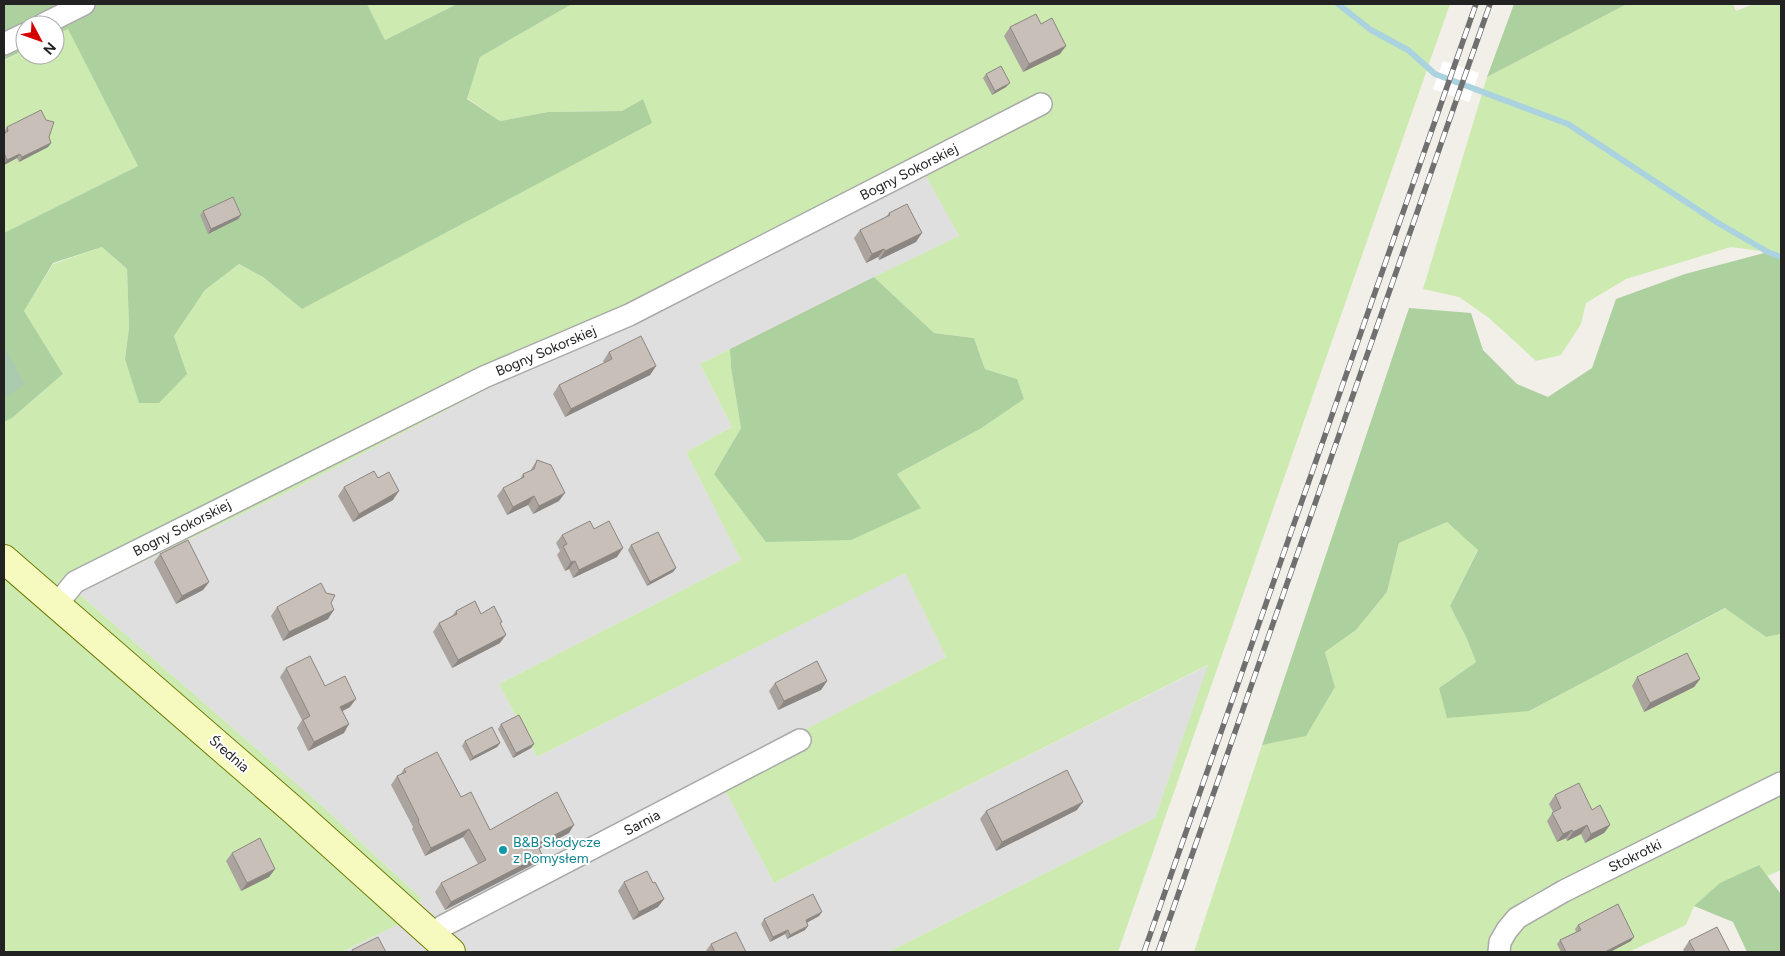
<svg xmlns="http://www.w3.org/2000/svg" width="1785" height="956" viewBox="0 0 1785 956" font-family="Figtree,sans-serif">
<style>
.residential{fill:#e0dfdf}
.grass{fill:#cdebb0}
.forest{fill:#add19e}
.cemetery{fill:#aacbaf}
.pier{fill:#fff}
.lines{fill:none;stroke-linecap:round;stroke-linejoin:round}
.stream{stroke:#aad3df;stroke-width:6}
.street-casing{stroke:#a9a9a9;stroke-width:24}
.secondary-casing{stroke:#707d05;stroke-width:30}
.street{stroke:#fff;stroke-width:21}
.secondary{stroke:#f7fabf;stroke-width:28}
.rail-casing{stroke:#707070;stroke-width:5.5}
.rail{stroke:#fff;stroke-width:4;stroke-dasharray:11;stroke-linecap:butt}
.wall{fill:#aba49e}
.shaded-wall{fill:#8b8681}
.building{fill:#c7bfb8;stroke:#8b8681}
.culture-dot{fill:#0f9aa8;stroke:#fff;stroke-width:2}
.labels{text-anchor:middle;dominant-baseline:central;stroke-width:4;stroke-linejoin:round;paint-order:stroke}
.street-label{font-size:14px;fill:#222;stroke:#fff}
.culture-label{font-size:14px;fill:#0d838f;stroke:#fff;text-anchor:start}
</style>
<rect width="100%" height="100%" fill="#f2efe9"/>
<polygon class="residential" points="926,174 959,236 700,364 732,427 686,452 741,560 499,684 537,757 905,572 946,657 718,775 774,883 1209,665 1155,818 888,952 342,952 399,924 422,899 321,805 78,593 298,487 522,371"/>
<g class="grass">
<polygon points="367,4 457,4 385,40"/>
<polygon points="572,4 1450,4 1118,952 888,952 1155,818 1208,665 774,883 717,775 946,657 905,573 537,757 499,684 741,560 686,452 732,427 700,364 730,349 731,368 741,428 714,474 920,508 897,474 980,429 1017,379 985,369 974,338 934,333 874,277 959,236 925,174 522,371 298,487 78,593 321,805 422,899 399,924 342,952 4,952 4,422 12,418 63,374 24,311 53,264 102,247 127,269 129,328 125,359 187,374 174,336 205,290 239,264 263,277 302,309 643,99 622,111 548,112 500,121 467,98 480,57"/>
<polygon points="1627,4 1733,4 1736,11 1754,4 1781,4 1781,257 1768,252 1731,247 1626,279 1586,303 1581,324 1561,355 1536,361 1489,318 1459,297 1423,289 1487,77"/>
<polygon points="68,28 138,166 4,233 4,61 25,50 25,55 55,55 55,35"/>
<polygon points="1447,522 1478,549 1450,606 1467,639 1476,662 1439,688 1529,711 1726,608 1766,637 1781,634 1781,870 1767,876 1758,865 1694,906 1686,925 1629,952 1194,952 1262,745 1306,735 1335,687 1325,652 1356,630 1387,592 1399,543"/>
</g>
<g class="forest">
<polygon points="4,4 367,4 385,40 457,4 572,4 480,57 467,99 500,121 548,112 622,111 643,99 652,123 302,309 263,277 239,264 205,290 174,336 187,374 159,403 139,403 125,359 129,328 127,269 102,247 53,263 24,311 63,374 12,418 4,422 4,233 138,166 68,29 55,35 55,25 25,25 25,50 4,60"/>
<polygon points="1514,4 1627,4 1487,77"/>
<polygon points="1768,252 1781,257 1781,634 1766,637 1725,608 1529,711 1447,718 1439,688 1476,662 1467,639 1450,606 1478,550 1447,522 1399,543 1387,592 1356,630 1325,652 1335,687 1306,736 1262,745 1409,308 1471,313 1483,350 1517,384 1548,397 1592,368 1616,299 1685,274"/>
<polygon points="874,277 934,333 974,338 985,369 1017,379 1024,399 980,429 897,474 921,508 851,540 766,542 714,474 741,428 731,368 730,349"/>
<polygon points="1759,865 1781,894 1781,952 1747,952 1733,922 1694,906 1720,883"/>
</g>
<polygon class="cemetery" points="4,345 25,385 4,398"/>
<polygon class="pier" points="1443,61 1479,73 1469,102 1433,89"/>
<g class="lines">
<polyline class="stream" points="1338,4 1371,30 1408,50 1435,74 1568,124 1718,223 1768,252 1781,257"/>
<g class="street-casing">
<g id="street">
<polyline points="42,25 84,4"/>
<polyline points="4,44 25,34"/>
<polyline points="57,604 75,582 484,377 629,315 1041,104"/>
<polyline points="433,936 443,926 800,740"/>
<polyline points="1499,952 1500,942 1507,930 1517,918 1564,891 1781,783"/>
</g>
</g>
<g class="secondary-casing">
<polyline id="secondary" points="4,559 292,809 451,952"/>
</g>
<use href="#street" class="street"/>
<use href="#secondary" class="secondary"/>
<g class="rail-casing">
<g id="rail">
<polyline points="1144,952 1476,4"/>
<polyline points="1158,952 1490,4"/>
</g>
</g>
<use href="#rail" class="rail"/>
</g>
<g class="wall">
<polygon points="1041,24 1060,54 1023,72 1004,36 1010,27"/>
<polygon points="986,74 1006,87 992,95 983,78"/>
<polygon points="7,127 49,137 51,143 48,147 19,162 17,158 4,165 4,132"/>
<polygon points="203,211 241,215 238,219 208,234 200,215"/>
<polygon points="889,213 916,242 879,260 878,257 866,263 854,238 860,230 885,218"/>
<polygon points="609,352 656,366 650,375 565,417 553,394 559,385 604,363 603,361"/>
<polygon points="537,460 559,501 533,514 528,505 507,515 497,496 503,488 520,479 523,474 530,471"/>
<polygon points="378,478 393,500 353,522 338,496 344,487"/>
<polygon points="594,529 617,557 573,578 569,569 565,571 557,555 560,551 556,543 562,535"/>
<polygon points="631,545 676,568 673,572 647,586 628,550"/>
<polygon points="160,554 209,582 203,590 176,604 154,562"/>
<polygon points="331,603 328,619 283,641 271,616 277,607"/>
<polygon points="456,611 481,614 500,625 500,643 452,668 433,632 439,623 452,616"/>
<polygon points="286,668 325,686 350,707 343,711 344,733 308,751 297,728 302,720 280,677"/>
<polygon points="1637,677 1700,679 1694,687 1644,712 1632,686"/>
<polygon points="827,681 821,690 778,710 769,691 775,683"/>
<polygon points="501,724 534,744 531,748 513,758 498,729"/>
<polygon points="465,741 500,743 497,747 470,761 462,746"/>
<polygon points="404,769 461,797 490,830 569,833 539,849 536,863 445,910 435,892 441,883 478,864 463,837 425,856 412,829 413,827 391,785 397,776 400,775"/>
<polygon points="1555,795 1592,810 1610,825 1604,833 1585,843 1581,834 1567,841 1566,838 1557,842 1547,821 1553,812 1549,804"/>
<polygon points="1077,810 996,851 980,819 986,811"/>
<polygon points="232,853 275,869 269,877 241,891 226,861"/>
<polygon points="624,882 653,883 664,899 658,907 633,920 618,891"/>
<polygon points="819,916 807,922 805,930 787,939 785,934 770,942 761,924 764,919"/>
<polygon points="1578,925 1631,941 1610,952 1561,952 1557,944 1560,940 1576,932 1575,929"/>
<polygon points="1689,941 1730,952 1685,952 1683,950"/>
<polygon points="711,944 746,952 705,952"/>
</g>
<g class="shaded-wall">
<polygon points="1066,46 1060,54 1023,72 1029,64"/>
<polygon points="1010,83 1006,87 992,95 995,91"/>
<polygon points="51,143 48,147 19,162 22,157"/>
<polygon points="20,154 17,158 4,165 7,160"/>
<polygon points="241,215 238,219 208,234 211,229"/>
<polygon points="922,233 916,242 879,260 885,251"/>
<polygon points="884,249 878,257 866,263 872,254"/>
<polygon points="656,366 650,375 565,417 571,409"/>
<polygon points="399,491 393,500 353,522 359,514"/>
<polygon points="565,493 559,501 533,514 539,506"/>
<polygon points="534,496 528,505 507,515 513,507"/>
<polygon points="623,548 617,557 573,578 579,570"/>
<polygon points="575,561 569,569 565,571 571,562"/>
<polygon points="676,568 673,572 647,586 650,582"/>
<polygon points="209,582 203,590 176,604 182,596"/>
<polygon points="334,610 328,619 283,641 289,632"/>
<polygon points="506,635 500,643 452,668 458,660"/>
<polygon points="1700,679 1694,687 1644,712 1650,703"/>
<polygon points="827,681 821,690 778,710 784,701"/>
<polygon points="356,699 350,707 334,715 340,707"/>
<polygon points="349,724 344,733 308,751 314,742"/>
<polygon points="500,743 497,747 470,761 473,757"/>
<polygon points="534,744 531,748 513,758 516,753"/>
<polygon points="1083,802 1077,810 996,851 1002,842"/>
<polygon points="574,825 569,833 531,853 537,844"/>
<polygon points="1587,825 1581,834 1567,841 1573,832"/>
<polygon points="1610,825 1604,833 1585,843 1591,834"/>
<polygon points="469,829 463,837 425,856 431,848"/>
<polygon points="1572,830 1566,838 1557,842 1563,834"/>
<polygon points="542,855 536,863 445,910 451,902"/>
<polygon points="275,869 269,877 241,891 247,883"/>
<polygon points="664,899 658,907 633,920 639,912"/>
<polygon points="822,912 819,916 803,925 806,920"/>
<polygon points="808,926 805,930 787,939 790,935"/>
<polygon points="788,930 785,934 770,942 773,937"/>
<polygon points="1634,937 1631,941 1610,952 1605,952"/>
</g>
<g class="building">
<polygon points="1036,14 1041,24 1052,18 1066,46 1029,64 1010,27"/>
<polygon points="1001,66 1010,83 995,91 986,74"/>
<polygon points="41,110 46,120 54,122 49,137 51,143 22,157 20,154 7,160 4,153 4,134 8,131 7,127"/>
<polygon points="233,197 241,215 211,229 203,211"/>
<polygon points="907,204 922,233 885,251 884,249 872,254 860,230 890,215 889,213"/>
<polygon points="641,336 656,366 571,409 559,385 612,359 609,352"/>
<polygon points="537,460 551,465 565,493 539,506 534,496 513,507 503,488 524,477 523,474 534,469"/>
<polygon points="374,471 378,478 389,472 399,491 359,514 344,487"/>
<polygon points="590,521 594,529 609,521 623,548 579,570 575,561 571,562 563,546 567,544 562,535"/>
<polygon points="658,532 676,568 650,582 631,545"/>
<polygon points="188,540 209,582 182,596 160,554"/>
<polygon points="321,583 326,593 335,595 331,603 334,610 289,632 277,607"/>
<polygon points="475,601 481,614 494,606 502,622 500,623 506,635 458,660 439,623 457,614 456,611"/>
<polygon points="1687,653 1700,679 1650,703 1637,677"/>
<polygon points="310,656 325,686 345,676 356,699 340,707 349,724 314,742 303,720 310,716 286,668"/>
<polygon points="817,661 827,681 784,701 775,683"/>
<polygon points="519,715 534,744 516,753 501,724"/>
<polygon points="492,727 500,743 473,757 465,741"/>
<polygon points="437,752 461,797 471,792 490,830 557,792 574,825 537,844 542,855 451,902 441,883 486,860 469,829 431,848 418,821 419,820 397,776 406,772 404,769"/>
<polygon points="1067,770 1083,802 1002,842 986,811"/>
<polygon points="1579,783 1592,810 1600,805 1610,825 1591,834 1587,825 1573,832 1572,830 1563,834 1552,813 1561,808 1555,795"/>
<polygon points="260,838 275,869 247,883 232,853"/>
<polygon points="647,871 653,883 655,882 664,899 639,912 624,882"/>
<polygon points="813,894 822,912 806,920 808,926 790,935 788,930 773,937 764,919"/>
<polygon points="1618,904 1634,937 1605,952 1566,952 1560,940 1581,930 1578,925"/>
<polygon points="1717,927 1730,952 1695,952 1689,941"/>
<polygon points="736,932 746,952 715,952 711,944"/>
<polygon points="378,937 386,952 353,952 352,950"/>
</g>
<circle class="culture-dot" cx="503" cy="850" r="5"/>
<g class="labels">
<g class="street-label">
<text transform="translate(909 172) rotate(-27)">Bogny Sokorskiej</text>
<text transform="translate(546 351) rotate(-23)">Bogny Sokorskiej</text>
<text transform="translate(182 528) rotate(-27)">Bogny Sokorskiej</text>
<text transform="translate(229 754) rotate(41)">Średnia</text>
<text transform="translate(642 823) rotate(-28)">Sarnia</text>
<text transform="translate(1635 856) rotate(-26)">Stokrotki</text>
</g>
<g class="culture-label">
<text x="513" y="842">B&amp;B Słodycze<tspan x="513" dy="16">z Pomysłem</tspan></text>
</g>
</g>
<rect width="1785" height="956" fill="none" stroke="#222222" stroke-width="10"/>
<g transform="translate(40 40) rotate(131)"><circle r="24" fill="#ffffff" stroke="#a7a7a7"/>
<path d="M0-4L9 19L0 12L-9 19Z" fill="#d40000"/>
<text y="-8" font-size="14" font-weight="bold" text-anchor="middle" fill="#222222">N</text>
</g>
</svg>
